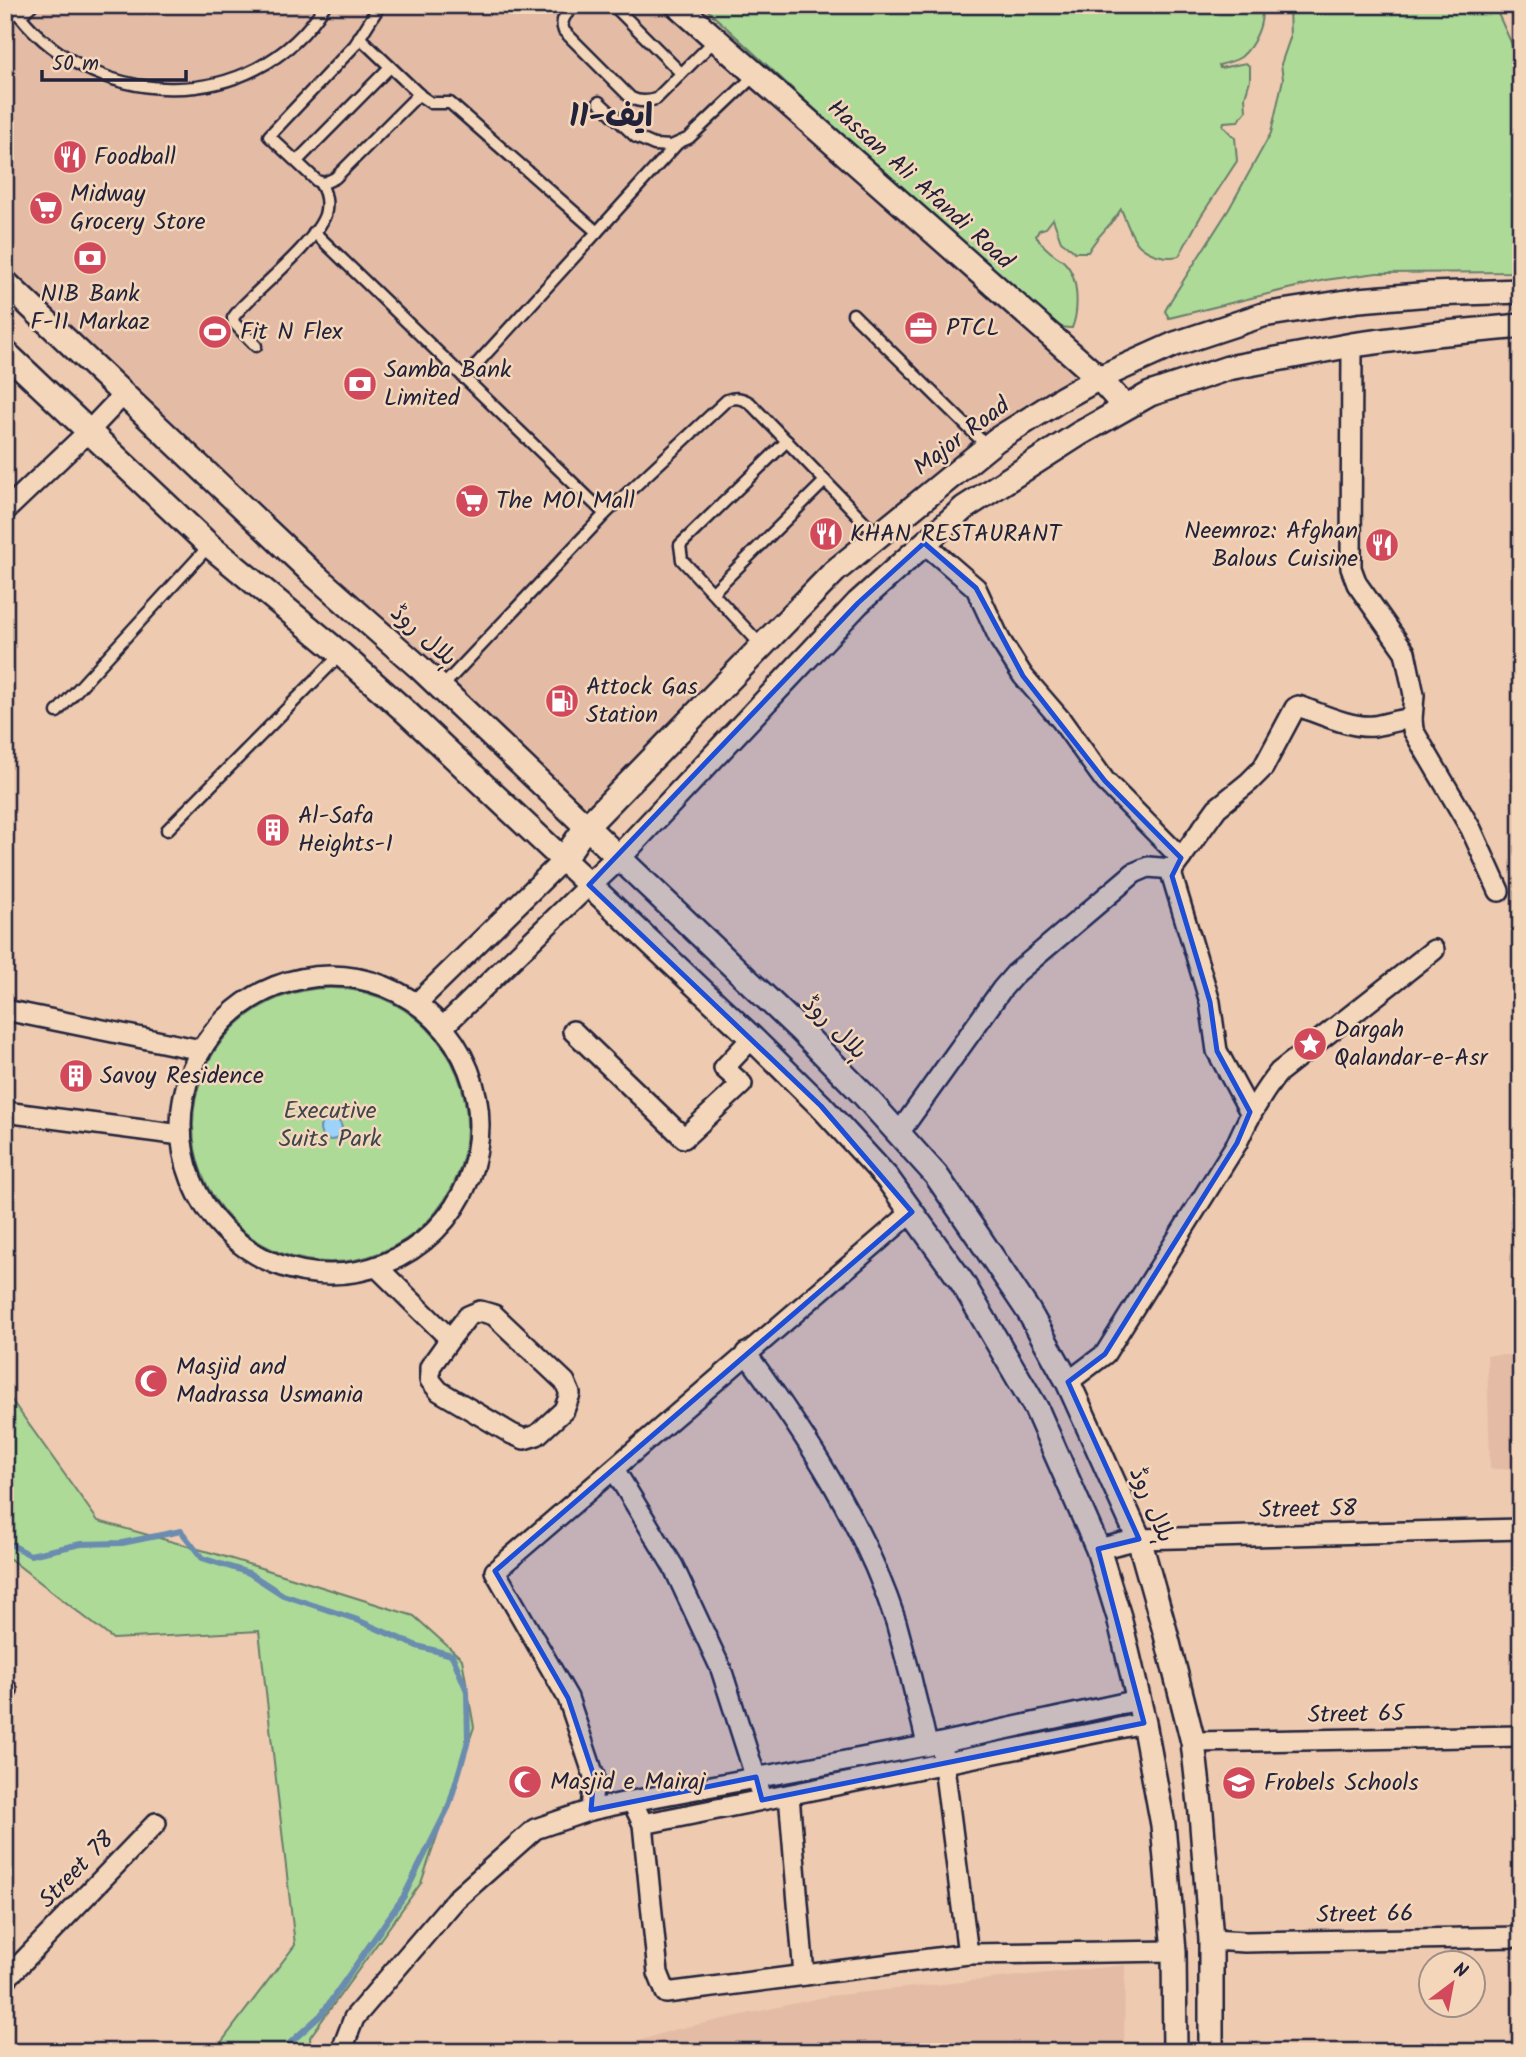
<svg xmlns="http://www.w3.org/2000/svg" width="1526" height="2057" viewBox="0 0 1526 2057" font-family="Kalam,'Playpen Sans Arabic',sans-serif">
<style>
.built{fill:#e4bca6}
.green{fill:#aeda98;stroke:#687e6a;stroke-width:2}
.water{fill:#9bd3fa;stroke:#6b8cae;stroke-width:2}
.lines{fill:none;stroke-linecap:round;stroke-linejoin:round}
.stream{stroke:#6b8cae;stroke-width:6}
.service-casing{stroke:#22223b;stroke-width:15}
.minor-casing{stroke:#22223b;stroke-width:24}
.tertiary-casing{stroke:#22223b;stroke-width:28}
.service{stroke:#f4d7ba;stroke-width:10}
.minor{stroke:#f4d7ba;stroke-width:19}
.tertiary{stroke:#f4d7ba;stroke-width:23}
.marked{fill:#1d4ed8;fill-opacity:0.2;stroke:#1d4ed8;stroke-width:5;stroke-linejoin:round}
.labels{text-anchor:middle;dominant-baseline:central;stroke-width:5;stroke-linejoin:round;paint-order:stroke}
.poi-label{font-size:24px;fill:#22223b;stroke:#f4d7ba;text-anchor:start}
.street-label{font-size:24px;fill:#22223b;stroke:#f4d7ba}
.park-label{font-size:24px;fill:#3e474e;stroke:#f4d7ba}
.district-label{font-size:32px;font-weight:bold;fill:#22223b;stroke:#f4d7ba}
</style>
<rect width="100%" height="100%" fill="#eecab0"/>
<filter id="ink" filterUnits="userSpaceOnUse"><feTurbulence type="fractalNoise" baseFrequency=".0143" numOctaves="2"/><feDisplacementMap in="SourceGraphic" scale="14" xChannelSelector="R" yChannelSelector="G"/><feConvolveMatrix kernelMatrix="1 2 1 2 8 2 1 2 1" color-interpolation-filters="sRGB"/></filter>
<g filter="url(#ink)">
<g class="built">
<polygon points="5,5 696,5 851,160 1095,375 902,516 586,827 5,280"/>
<polygon points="1487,1355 1521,1355 1521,1469 1490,1469"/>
<polygon points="1125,1965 1124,2052 603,2052 673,2030 829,1996"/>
</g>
<g class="green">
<path d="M702,5H1260C1266,21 1254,46 1241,57C1235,61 1227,63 1219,65L1220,68L1246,63L1250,67V80L1245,97L1246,111L1238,121L1224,122L1223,126L1235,138L1237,161L1201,216L1179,256C1167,259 1150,255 1140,246C1131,238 1126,220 1121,209C1112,225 1097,235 1088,252H1075L1061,241L1053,219L1046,228L1039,230L1036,236C1042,245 1047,250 1056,256C1059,258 1063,260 1065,263C1079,277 1079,311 1072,328C1056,328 1046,322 1033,312Z"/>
<polygon points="1289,5 1494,5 1521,64 1521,272 1377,273 1325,280 1169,318 1165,311 1171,300 1229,209 1271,133 1283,79 1281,64 1290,38"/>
<circle cx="330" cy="1125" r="137"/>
<polygon points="5,1391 98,1521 216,1554 414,1616 462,1659 474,1727 421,1883 310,2037 311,2052 214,2052 295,1945 259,1631 113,1639 5,1555"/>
</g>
<circle class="water" cx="331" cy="1129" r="11"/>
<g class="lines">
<g class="stream">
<polyline points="1515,5 1521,17"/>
<polyline points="5,1541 30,1555 81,1544 122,1543 181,1531 202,1558 249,1573 283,1595 355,1619 417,1646 452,1655 467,1691 468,1741 449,1806 404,1896 321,2015 290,2043 290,2052"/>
</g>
<g class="service-casing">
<g id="service">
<path d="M12,5C86,112 254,120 325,5"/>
<polyline points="380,5 355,45 269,136 317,181 324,183 335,178 419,94"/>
<path d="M576,5C567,13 559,19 564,31L631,98C639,102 647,102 656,99L716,39"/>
<polyline points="613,5 681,73"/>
<polyline points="20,16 32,5"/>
<polyline points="359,37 422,97 431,103 450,103 597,232 677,144"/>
<polyline points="599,102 636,137 654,145 671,146 689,138 755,75"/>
<polyline points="297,161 390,67"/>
<path d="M314,232L605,514L727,400C736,397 742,398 750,403L878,536"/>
<polyline points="853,314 987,446"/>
<path d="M256,346L234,323L233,318C238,310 245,304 251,298C271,278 316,240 325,215C328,204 326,192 320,183"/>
<polyline points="464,378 597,232"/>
<polyline points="713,592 825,481"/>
<polyline points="761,645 682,560 680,545 787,441"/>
<polyline points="442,687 605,514"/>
<polyline points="57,712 209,546"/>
<polyline points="167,830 341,654"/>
</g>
</g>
<g class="minor-casing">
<g id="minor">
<polyline points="1352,345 1351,568 1357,584 1405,652 1414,695 1412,719 1413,730 1471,829 1499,891"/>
<polyline points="5,511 88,432 123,395"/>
<polyline points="924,543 976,588 1000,640 1023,676 1061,720 1105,781 1181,858"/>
<circle cx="330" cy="1125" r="149"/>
<polyline points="417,1003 563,860"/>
<polyline points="5,1010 201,1050"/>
<polyline points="443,1027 589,885"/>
<polyline points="573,1031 684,1138 742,1084 724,1068 752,1038"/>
<polyline points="5,1112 181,1135"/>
<path d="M1250,1112L1217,1051L1210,1002L1172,876L1173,869L1217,808L1249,782L1263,768L1295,708L1298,706C1319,713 1352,729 1374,726C1387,724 1398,719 1412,719"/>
<polyline points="899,1133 1002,989 1015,974 1134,873 1148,867 1173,869"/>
<polyline points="377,1267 450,1339"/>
<polygon points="480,1311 494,1315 565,1382 570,1394 564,1410 537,1435 524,1439 512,1434 439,1391 430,1380 430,1367 450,1339 468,1316"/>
<path d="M746,1353C806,1435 864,1524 896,1622C901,1640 906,1660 911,1678C916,1701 923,1723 927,1746"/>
<path d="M1068,1382L1105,1354L1237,1143C1249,1116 1261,1094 1279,1072L1434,950"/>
<polyline points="614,1469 673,1566 721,1669 759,1788"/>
<polyline points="1098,1549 1139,1539 1521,1529"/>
<polyline points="5,1691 7,1690"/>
<polyline points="1193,1742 1521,1736"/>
<polyline points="942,1750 968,1954"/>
<polyline points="789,1795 804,1975"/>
<polyline points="632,1801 643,1824 658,1973 666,1993 968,1954 1174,1951"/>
<polyline points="591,1810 594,1776 568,1698 495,1571 912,1212"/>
<polyline points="643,1824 1144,1723"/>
<polyline points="1211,1940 1245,1942 1521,1937"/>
<polyline points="5,1980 156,1823"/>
<polyline points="341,2052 354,2018 455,1900 535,1829 591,1810 632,1801 941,1743 1138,1700"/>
</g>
</g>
<g class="tertiary-casing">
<g id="tertiary">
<polyline points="677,5 1099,378 1125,407"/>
<polyline points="5,282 310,571 420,668 800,1030 863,1094 936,1175 978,1236 1029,1312 1068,1382 1139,1539 1165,1631 1193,1742 1201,1813 1211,1940 1211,2052"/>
<polyline points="5,352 210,546 341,654 405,711 752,1038 821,1106 887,1178 962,1282 1036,1408 1098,1549 1119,1617 1144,1723 1163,1825 1174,1951 1175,2052"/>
<polyline points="563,860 586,827 835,571 996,440 1063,398 1099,378 1175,344 1263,315 1359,300 1431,294 1521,291"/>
<polyline points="589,885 619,857 858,603 964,508 1079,434 1150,394 1228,368 1352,345 1435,334 1521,326"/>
</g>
</g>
<use href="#service" class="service"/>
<use href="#minor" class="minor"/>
<use href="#tertiary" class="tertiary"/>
</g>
</g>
<path class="marked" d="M924,543L976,588L1023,676L1105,781L1181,858L1172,876L1210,1002L1217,1051L1250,1112L1237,1143L1105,1354L1068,1382L1139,1539L1098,1549L1144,1723L762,1800L756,1777L591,1810L594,1776L568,1698L495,1571L912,1212L821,1106L589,885L858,603Z"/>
<defs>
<g id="restaurant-disc" transform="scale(1.75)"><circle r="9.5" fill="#d1495b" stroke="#f4d7ba"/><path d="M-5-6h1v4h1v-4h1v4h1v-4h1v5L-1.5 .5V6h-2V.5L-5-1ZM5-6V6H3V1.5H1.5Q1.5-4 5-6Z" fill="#fff"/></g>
<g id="supermarket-disc" transform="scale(1.75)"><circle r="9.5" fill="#d1495b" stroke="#f4d7ba"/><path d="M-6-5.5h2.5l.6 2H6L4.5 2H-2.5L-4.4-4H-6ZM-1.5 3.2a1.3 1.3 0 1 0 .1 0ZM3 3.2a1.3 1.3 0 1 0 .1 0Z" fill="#fff"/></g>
<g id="bank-disc" transform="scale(1.75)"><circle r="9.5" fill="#d1495b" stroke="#f4d7ba"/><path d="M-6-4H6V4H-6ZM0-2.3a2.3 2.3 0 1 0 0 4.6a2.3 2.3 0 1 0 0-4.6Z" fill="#fff"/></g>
<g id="office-disc" transform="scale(1.75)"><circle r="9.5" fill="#d1495b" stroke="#f4d7ba"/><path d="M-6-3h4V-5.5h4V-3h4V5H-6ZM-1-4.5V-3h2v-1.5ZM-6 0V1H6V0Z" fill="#fff"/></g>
<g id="stadium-disc" transform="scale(1.75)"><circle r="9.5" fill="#d1495b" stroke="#f4d7ba"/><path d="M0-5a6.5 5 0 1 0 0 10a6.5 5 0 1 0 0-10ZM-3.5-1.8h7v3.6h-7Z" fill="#fff"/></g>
<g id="fuel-disc" transform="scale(1.75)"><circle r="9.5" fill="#d1495b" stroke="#f4d7ba"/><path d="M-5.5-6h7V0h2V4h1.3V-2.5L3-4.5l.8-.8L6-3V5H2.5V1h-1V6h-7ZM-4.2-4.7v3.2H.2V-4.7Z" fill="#fff"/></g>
<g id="building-disc" transform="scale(1.75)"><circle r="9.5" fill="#d1495b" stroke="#f4d7ba"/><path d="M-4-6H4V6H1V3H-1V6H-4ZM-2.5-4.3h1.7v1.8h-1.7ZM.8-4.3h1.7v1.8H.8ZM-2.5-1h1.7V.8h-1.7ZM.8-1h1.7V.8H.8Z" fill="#fff"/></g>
<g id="sight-disc" transform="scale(1.75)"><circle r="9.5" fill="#d1495b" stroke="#f4d7ba"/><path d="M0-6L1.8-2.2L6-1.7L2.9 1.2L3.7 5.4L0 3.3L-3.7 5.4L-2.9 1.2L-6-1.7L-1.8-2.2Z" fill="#fff"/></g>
<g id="mosque-disc" transform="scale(1.75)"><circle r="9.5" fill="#d1495b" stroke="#f4d7ba"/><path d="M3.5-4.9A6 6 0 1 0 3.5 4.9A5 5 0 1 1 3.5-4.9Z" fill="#fff"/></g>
<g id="school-disc" transform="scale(1.75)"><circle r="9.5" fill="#d1495b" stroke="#f4d7ba"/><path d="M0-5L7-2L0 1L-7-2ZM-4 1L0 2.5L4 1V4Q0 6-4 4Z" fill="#fff"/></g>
</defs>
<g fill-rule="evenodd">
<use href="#restaurant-disc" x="70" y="157"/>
<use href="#supermarket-disc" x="46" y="208"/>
<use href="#bank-disc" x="90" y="258"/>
<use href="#office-disc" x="921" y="328"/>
<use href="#stadium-disc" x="215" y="332"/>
<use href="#bank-disc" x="360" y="384"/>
<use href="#supermarket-disc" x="472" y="501"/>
<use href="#restaurant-disc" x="826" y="534"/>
<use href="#restaurant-disc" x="1382" y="545"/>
<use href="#fuel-disc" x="562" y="701"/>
<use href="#building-disc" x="273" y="830"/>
<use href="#sight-disc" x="1310" y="1044"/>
<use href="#building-disc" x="76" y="1076"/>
<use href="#mosque-disc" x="151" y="1381"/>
<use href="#mosque-disc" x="525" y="1782"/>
<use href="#school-disc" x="1239" y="1783"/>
</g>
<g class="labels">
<g class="poi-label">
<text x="94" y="157">Foodball</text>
<text x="70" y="194">Midway<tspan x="70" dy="28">Grocery Store</tspan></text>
<text x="90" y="294" text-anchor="middle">NIB Bank<tspan x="90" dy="28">F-11 Markaz</tspan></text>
<text x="946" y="328">PTCL</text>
<text x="240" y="332">Fit N Flex</text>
<text x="384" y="370">Samba Bank<tspan x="384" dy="28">Limited</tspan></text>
<text x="496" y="501">The MOI Mall</text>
<text x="1358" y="531" text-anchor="end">Neemroz: Afghan<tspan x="1358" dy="28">Balous Cuisine</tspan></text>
<text x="850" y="534">KHAN RESTAURANT</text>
<text x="586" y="687">Attock Gas<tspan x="586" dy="28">Station</tspan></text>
<text x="298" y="816">Al-Safa<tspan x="298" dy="28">Heights-1</tspan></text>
<text x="1334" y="1030">Dargah<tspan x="1334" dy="28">Qalandar-e-Asr</tspan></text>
<text x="100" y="1076">Savoy Residence</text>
<text x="176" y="1367">Masjid and<tspan x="176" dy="28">Madrassa Usmania</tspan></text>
<text x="550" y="1782">Masjid e Mairaj</text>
<text x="1264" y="1783">Frobels Schools</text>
</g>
<g class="street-label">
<text transform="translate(920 185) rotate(42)">Hassan Ali Afandi Road</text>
<text transform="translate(962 437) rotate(-37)">Major Road</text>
<text transform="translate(423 636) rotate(42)">ہلال روڈ</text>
<text transform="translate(834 1028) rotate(45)">ہلال روڈ</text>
<text transform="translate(1151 1505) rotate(67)">ہلال روڈ</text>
<text transform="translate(1308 1510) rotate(-1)">Street 58</text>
<text transform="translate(1356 1715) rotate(-1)">Street 65</text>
<text transform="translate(77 1870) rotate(-46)">Street 78</text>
<text transform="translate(1365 1915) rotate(-1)">Street 66</text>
</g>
<g class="park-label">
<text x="330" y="1111">Executive<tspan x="330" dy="28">Suits Park</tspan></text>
</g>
<g class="district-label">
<text x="611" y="117">ایف-11</text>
</g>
</g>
<rect width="1526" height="2057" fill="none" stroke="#f4d7ba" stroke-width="28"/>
<rect x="14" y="14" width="1498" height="2029" fill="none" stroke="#22223b" stroke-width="2.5" filter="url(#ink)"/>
<g transform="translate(1452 1984) rotate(32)"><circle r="33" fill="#f4d7ba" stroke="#a08f87" stroke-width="2"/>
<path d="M0-5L12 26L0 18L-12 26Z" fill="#d1495b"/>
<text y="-10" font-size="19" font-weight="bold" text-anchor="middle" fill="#22223b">N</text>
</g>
<path d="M42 70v10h144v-10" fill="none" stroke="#22223b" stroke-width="3.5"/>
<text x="52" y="70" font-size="21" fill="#22223b" stroke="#f4d7ba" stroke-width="5" paint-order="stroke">50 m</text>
</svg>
